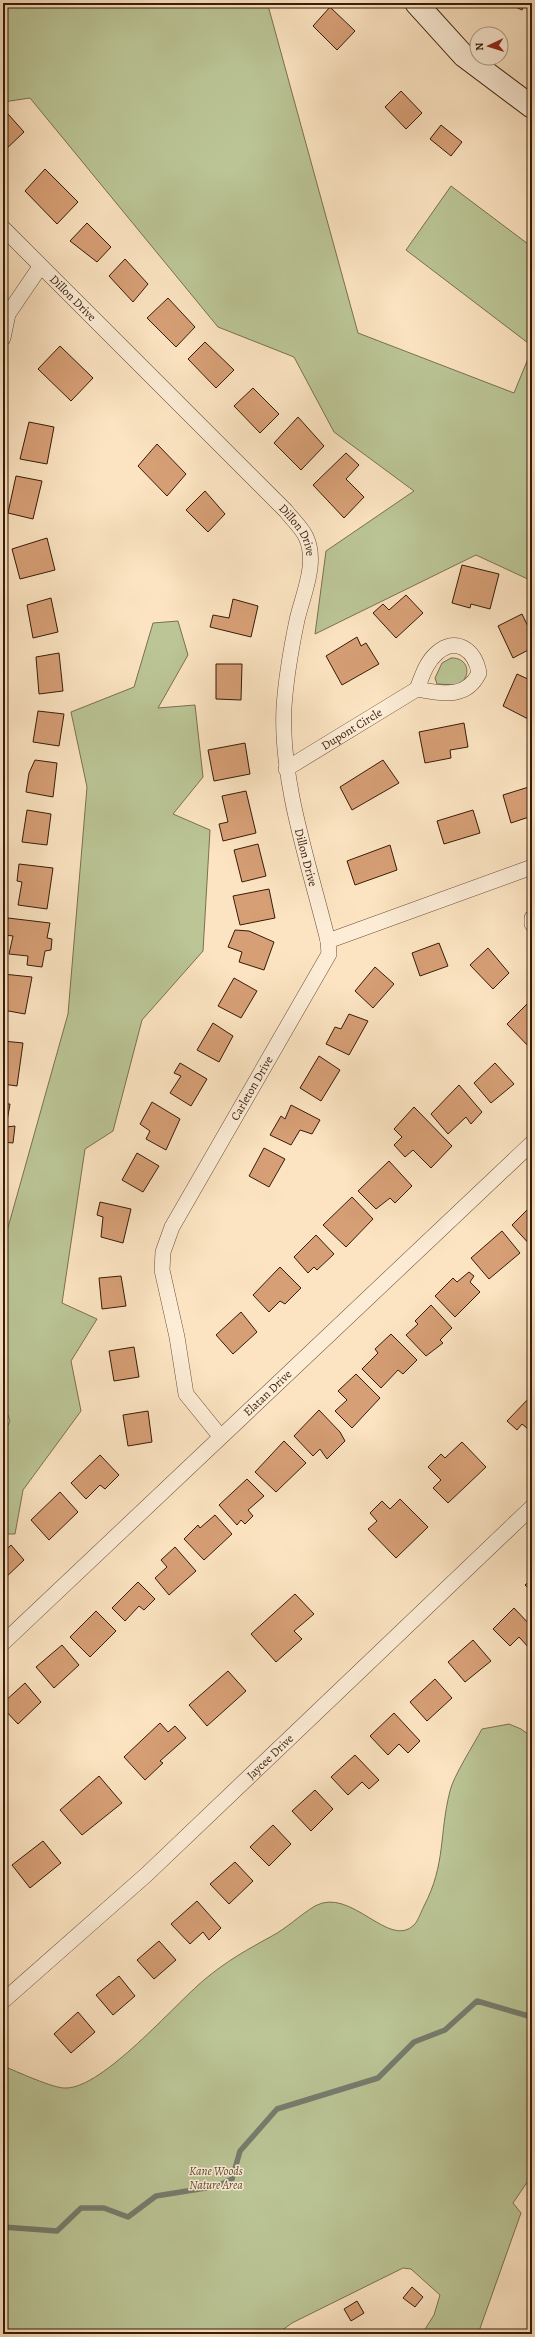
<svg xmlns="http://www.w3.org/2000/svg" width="535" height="2337" viewBox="0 0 535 2337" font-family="Alegreya,serif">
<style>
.green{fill:#bbc596;stroke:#7a7050}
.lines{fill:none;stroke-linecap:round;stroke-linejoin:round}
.stream{stroke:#767d6d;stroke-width:5.5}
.building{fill:#d79f76;stroke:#381b09}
.street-casing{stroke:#694d37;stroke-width:16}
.secondary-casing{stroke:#381b09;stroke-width:24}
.street{stroke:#fdedd7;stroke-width:15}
.secondary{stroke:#fdedd7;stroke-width:22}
.labels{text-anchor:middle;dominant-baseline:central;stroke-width:3;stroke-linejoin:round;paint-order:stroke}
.street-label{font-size:12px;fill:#381b09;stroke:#fdedd7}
.park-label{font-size:12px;font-style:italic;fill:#5f4e33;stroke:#fdedd7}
</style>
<rect width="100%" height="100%" fill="#fce4c2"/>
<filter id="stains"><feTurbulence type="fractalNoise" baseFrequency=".005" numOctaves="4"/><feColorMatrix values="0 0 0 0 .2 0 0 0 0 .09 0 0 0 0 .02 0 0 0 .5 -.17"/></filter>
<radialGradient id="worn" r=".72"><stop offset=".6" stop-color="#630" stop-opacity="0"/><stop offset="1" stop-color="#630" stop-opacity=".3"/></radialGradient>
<g class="green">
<polygon points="7,3 266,3 269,9 358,333 514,393 532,349 532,581 476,555 315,634 326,551 414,491 334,432 294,357 218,327 30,98 3,102 3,8"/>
<polygon points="451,186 532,247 532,346 406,250"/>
<polygon points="178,621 188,655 158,708 195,705 203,777 173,814 210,830 203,951 142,1020 113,1131 85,1149 62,1303 97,1319 71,1361 81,1411 23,1490 15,1534 3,1534 3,1436 10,1421 3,1400 3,1269 7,1231 68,1014 87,787 71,712 134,687 153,623"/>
<path d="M451,658C468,657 473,676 458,685L437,684L435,678L442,663Z"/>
<path d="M509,1724L521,1729L532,1737V2175L513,2203L521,2213L478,2334H422L434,2315L440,2295L411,2269L403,2268L292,2323L277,2334H3V2066C16,2071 54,2089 66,2088C103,2088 174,2005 204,1980C225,1962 248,1949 272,1936C287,1928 300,1915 315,1906C351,1886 389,1950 414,1925C418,1921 421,1912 424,1906C446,1864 439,1834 450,1791C453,1777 474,1744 482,1729Z"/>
</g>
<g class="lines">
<polyline class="stream" points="3,2227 57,2231 81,2208 104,2208 128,2217 156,2196 218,2186 232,2179 240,2151 277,2109 378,2078 414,2042 445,2030 477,2001 532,2017"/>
</g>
<g class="building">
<polygon points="507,3 525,3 522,10"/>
<polygon points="330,7 355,31 337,50 313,26"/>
<polygon points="401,91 422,113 406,129 385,107"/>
<polygon points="8,114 24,132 3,152 3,119"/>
<polygon points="441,125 462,142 451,156 430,139"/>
<polygon points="45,169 78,202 57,224 25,191"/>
<polygon points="87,223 111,247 97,262 70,241"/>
<polygon points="125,259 148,284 133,302 109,276"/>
<polygon points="168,298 195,327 176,347 147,318"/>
<polygon points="205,342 234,370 216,388 188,359"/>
<polygon points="60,346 93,378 71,401 38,369"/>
<polygon points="253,388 279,414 260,433 234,406"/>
<polygon points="298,417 324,446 301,470 274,443"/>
<polygon points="29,422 54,427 47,464 20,459"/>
<polygon points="157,444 186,474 167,496 138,466"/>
<polygon points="346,453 359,465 346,479 364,497 344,518 313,485"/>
<polygon points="16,476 42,481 33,519 8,513"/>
<polygon points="205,491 225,514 208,532 186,510"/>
<polygon points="47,538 55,570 20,579 12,549"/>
<polygon points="462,565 499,574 490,609 471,604 470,608 452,603"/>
<polygon points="406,595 423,613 396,638 373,613 383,604 389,610"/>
<polygon points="51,598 58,632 33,638 27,605"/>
<polygon points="233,599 258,606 251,637 210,627 213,615 229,618"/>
<polygon points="522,614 532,635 532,648 513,658 498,626"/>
<polygon points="357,637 361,646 366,643 379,664 342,685 326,656"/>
<polygon points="59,653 63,691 39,694 36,657"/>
<polygon points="216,664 242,664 241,700 216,699"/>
<polygon points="517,674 532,681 532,715 530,720 503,706"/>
<polygon points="38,711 64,714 59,746 33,742"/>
<polygon points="464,723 468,747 450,750 451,758 425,763 419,732"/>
<polygon points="245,743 250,774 214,781 208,750"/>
<polygon points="35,760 57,763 53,797 26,792 29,773"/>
<polygon points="383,760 399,783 352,810 340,787"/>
<polygon points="532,786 532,816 511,823 503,795"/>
<polygon points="246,791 256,833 223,841 219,824 228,822 222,796"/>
<polygon points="27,810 51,814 47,845 22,842"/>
<polygon points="473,810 480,833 444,844 437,821"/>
<polygon points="258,844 266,876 242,882 234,850"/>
<polygon points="390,845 397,870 355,885 347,861"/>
<polygon points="19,864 53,868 47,909 18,905 22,882 17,881"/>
<polygon points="269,889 275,918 240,925 233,896"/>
<polygon points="8,918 50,923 47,938 52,939 51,950 45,951 42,967 27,965 28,956 9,954 13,936 5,935"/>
<polygon points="235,930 249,931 274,942 264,970 239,962 242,952 228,947"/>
<polygon points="439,943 448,966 420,976 412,953"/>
<polygon points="488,948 509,973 493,989 470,965"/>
<polygon points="375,967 394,984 373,1008 355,991"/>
<polygon points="3,974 32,977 25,1014 3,1010"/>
<polygon points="234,978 257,991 241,1018 218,1006"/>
<polygon points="527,1004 532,1009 532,1050 507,1024"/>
<polygon points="349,1014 368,1021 349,1055 326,1044 335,1027 341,1029"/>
<polygon points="213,1023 233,1036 219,1062 197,1050"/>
<polygon points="3,1041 23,1043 17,1086 3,1084"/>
<polygon points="319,1056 340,1070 321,1101 300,1088"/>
<polygon points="180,1063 207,1079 191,1106 170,1093 181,1076 174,1073"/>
<polygon points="495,1063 514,1084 491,1103 474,1083"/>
<polygon points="459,1085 482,1112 471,1124 466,1117 448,1134 431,1114"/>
<polygon points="152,1102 180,1119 166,1150 146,1139 150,1131 140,1124"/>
<polygon points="3,1104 10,1104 6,1127 15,1126 13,1143 3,1142"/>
<polygon points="291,1105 320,1120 312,1134 300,1130 291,1145 270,1135 281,1116 285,1119"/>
<polygon points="414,1107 452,1146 431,1168 413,1150 405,1157 394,1145 402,1137 394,1129"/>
<polygon points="264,1148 285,1159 269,1187 249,1176"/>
<polygon points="137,1153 159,1166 143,1192 122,1180"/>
<polygon points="389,1161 412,1186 395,1203 390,1198 376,1209 358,1191"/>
<polygon points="352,1197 373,1219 346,1247 323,1225"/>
<polygon points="100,1202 131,1209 123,1243 101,1237 103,1217 97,1215"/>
<polygon points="532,1205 532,1245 531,1246 512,1225"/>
<polygon points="502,1231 520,1253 489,1279 471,1258"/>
<polygon points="316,1235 334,1254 317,1270 314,1267 308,1273 294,1257"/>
<polygon points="280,1267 301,1288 285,1304 280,1301 269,1312 253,1295"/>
<polygon points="469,1272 474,1276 470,1282 480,1292 455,1317 435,1296 453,1278 457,1282"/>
<polygon points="121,1276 126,1306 102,1309 99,1278"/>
<polygon points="431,1305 452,1328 440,1340 443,1343 426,1356 406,1335 418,1324 415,1321"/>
<polygon points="241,1312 257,1332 233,1354 216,1335"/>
<polygon points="391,1334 417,1360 403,1374 398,1370 381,1388 362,1369 378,1353 375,1349"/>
<polygon points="134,1347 139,1377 114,1381 109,1351"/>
<polygon points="356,1374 380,1398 352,1428 335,1411 347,1400 338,1391"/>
<polygon points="532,1395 532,1425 528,1429 522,1424 517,1430 507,1421"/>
<polygon points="319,1410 340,1432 345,1441 327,1459 320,1449 313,1456 294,1436"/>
<polygon points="148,1411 152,1442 128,1446 123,1415"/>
<polygon points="284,1441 306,1463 276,1492 255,1472"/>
<polygon points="462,1442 486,1467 448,1503 433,1488 441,1480 428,1467 441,1454 445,1458"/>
<polygon points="100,1455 119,1475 105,1489 100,1485 86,1499 71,1483"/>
<polygon points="247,1479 264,1496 248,1510 253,1516 245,1524 241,1520 237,1525 219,1505"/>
<polygon points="60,1492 78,1512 49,1540 31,1520"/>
<polygon points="400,1499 428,1527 396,1558 368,1529 377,1521 370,1513 382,1501 390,1509"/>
<polygon points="215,1515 232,1534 204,1560 184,1539 198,1525 200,1528"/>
<polygon points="11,1545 24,1560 3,1580 3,1553"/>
<polygon points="175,1547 196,1571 169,1595 155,1578 167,1567 161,1560"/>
<polygon points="532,1579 532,1592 525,1585"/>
<polygon points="138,1582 155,1599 144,1610 139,1606 125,1621 112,1608"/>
<polygon points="295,1594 314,1614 294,1631 302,1639 276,1662 251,1634"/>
<polygon points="514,1608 532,1627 530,1649 519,1637 510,1646 493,1629"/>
<polygon points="96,1611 116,1631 90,1657 70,1637"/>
<polygon points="473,1640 491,1661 465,1682 448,1662"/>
<polygon points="62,1645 79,1665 54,1688 36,1667"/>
<polygon points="228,1671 246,1691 207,1726 189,1705"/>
<polygon points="435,1679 452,1698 427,1721 410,1702"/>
<polygon points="25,1683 41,1702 18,1724 3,1708 3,1703"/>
<polygon points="394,1713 420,1741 408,1753 399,1744 388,1755 370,1736"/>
<polygon points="160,1723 168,1732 175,1726 186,1738 160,1761 163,1763 145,1780 124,1757"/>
<polygon points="355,1755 379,1780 369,1789 362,1782 348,1795 331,1777"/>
<polygon points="99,1776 122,1803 82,1835 60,1810"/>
<polygon points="315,1790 333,1809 311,1831 292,1811"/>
<polygon points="273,1825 291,1844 269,1866 250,1847"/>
<polygon points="43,1841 61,1863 30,1888 12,1865"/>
<polygon points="235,1862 253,1881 229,1904 210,1884"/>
<polygon points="197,1901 221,1928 209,1940 203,1932 190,1944 171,1924"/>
<polygon points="159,1941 176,1960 154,1979 137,1960"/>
<polygon points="119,1976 135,1996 113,2015 96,1995"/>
<polygon points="78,2012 95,2032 71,2053 54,2034"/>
<polygon points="412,2287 423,2297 415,2307 403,2298"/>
<polygon points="357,2301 364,2313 351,2321 344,2309"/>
</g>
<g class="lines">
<g class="street-casing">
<g id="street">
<path id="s1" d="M3,228L286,511C292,519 302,528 306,537C318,563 303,594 297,620C291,649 286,677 284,707C280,782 310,867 328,941"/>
<polyline points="3,338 8,314 40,267"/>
<path id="s2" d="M286,769L417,689C422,677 426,662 437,653C456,636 475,650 479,673C466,700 441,693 417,689"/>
<polyline points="532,918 532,924"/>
<path id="s3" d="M220,1436L186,1394L177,1337L162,1270L163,1252L172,1227L329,954L328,941L532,867"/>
<path id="s4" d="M3,1643L532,1143"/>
<path id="s5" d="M3,2001L146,1875L532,1507"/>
</g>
</g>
<g class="secondary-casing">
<polyline id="secondary" points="416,3 464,56 532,107"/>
</g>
<use href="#street" class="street"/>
<use href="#secondary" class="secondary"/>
</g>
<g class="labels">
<g class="street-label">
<text stroke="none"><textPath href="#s1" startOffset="99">Dillon Drive</textPath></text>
<text stroke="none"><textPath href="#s1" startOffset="423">Dillon Drive</textPath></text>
<text stroke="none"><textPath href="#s2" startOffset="77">Dupont Circle</textPath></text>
<text stroke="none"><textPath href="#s1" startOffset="759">Dillon Drive</textPath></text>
<text stroke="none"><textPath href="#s3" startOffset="385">Carleton Drive</textPath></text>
<text stroke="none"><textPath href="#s4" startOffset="364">Elatan Drive</textPath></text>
<text stroke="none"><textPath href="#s5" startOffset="362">Jaycee Drive</textPath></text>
</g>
<g class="park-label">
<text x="216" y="2171">Kane Woods<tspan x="216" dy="14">Nature Area</tspan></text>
</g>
</g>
<rect width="535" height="2337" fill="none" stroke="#fce4c2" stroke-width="16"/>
<rect x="4" y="4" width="527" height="2329" fill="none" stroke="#381b09" stroke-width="2"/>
<rect x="8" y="8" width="519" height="2321" fill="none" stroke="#381b09"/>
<g transform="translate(489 46) rotate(266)"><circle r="19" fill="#fdedd7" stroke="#ae9985"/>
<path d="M0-3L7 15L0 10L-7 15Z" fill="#8f2418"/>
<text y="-6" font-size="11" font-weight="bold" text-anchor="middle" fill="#381b09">N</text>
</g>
<rect width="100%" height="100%" filter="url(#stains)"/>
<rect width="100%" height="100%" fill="url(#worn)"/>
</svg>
